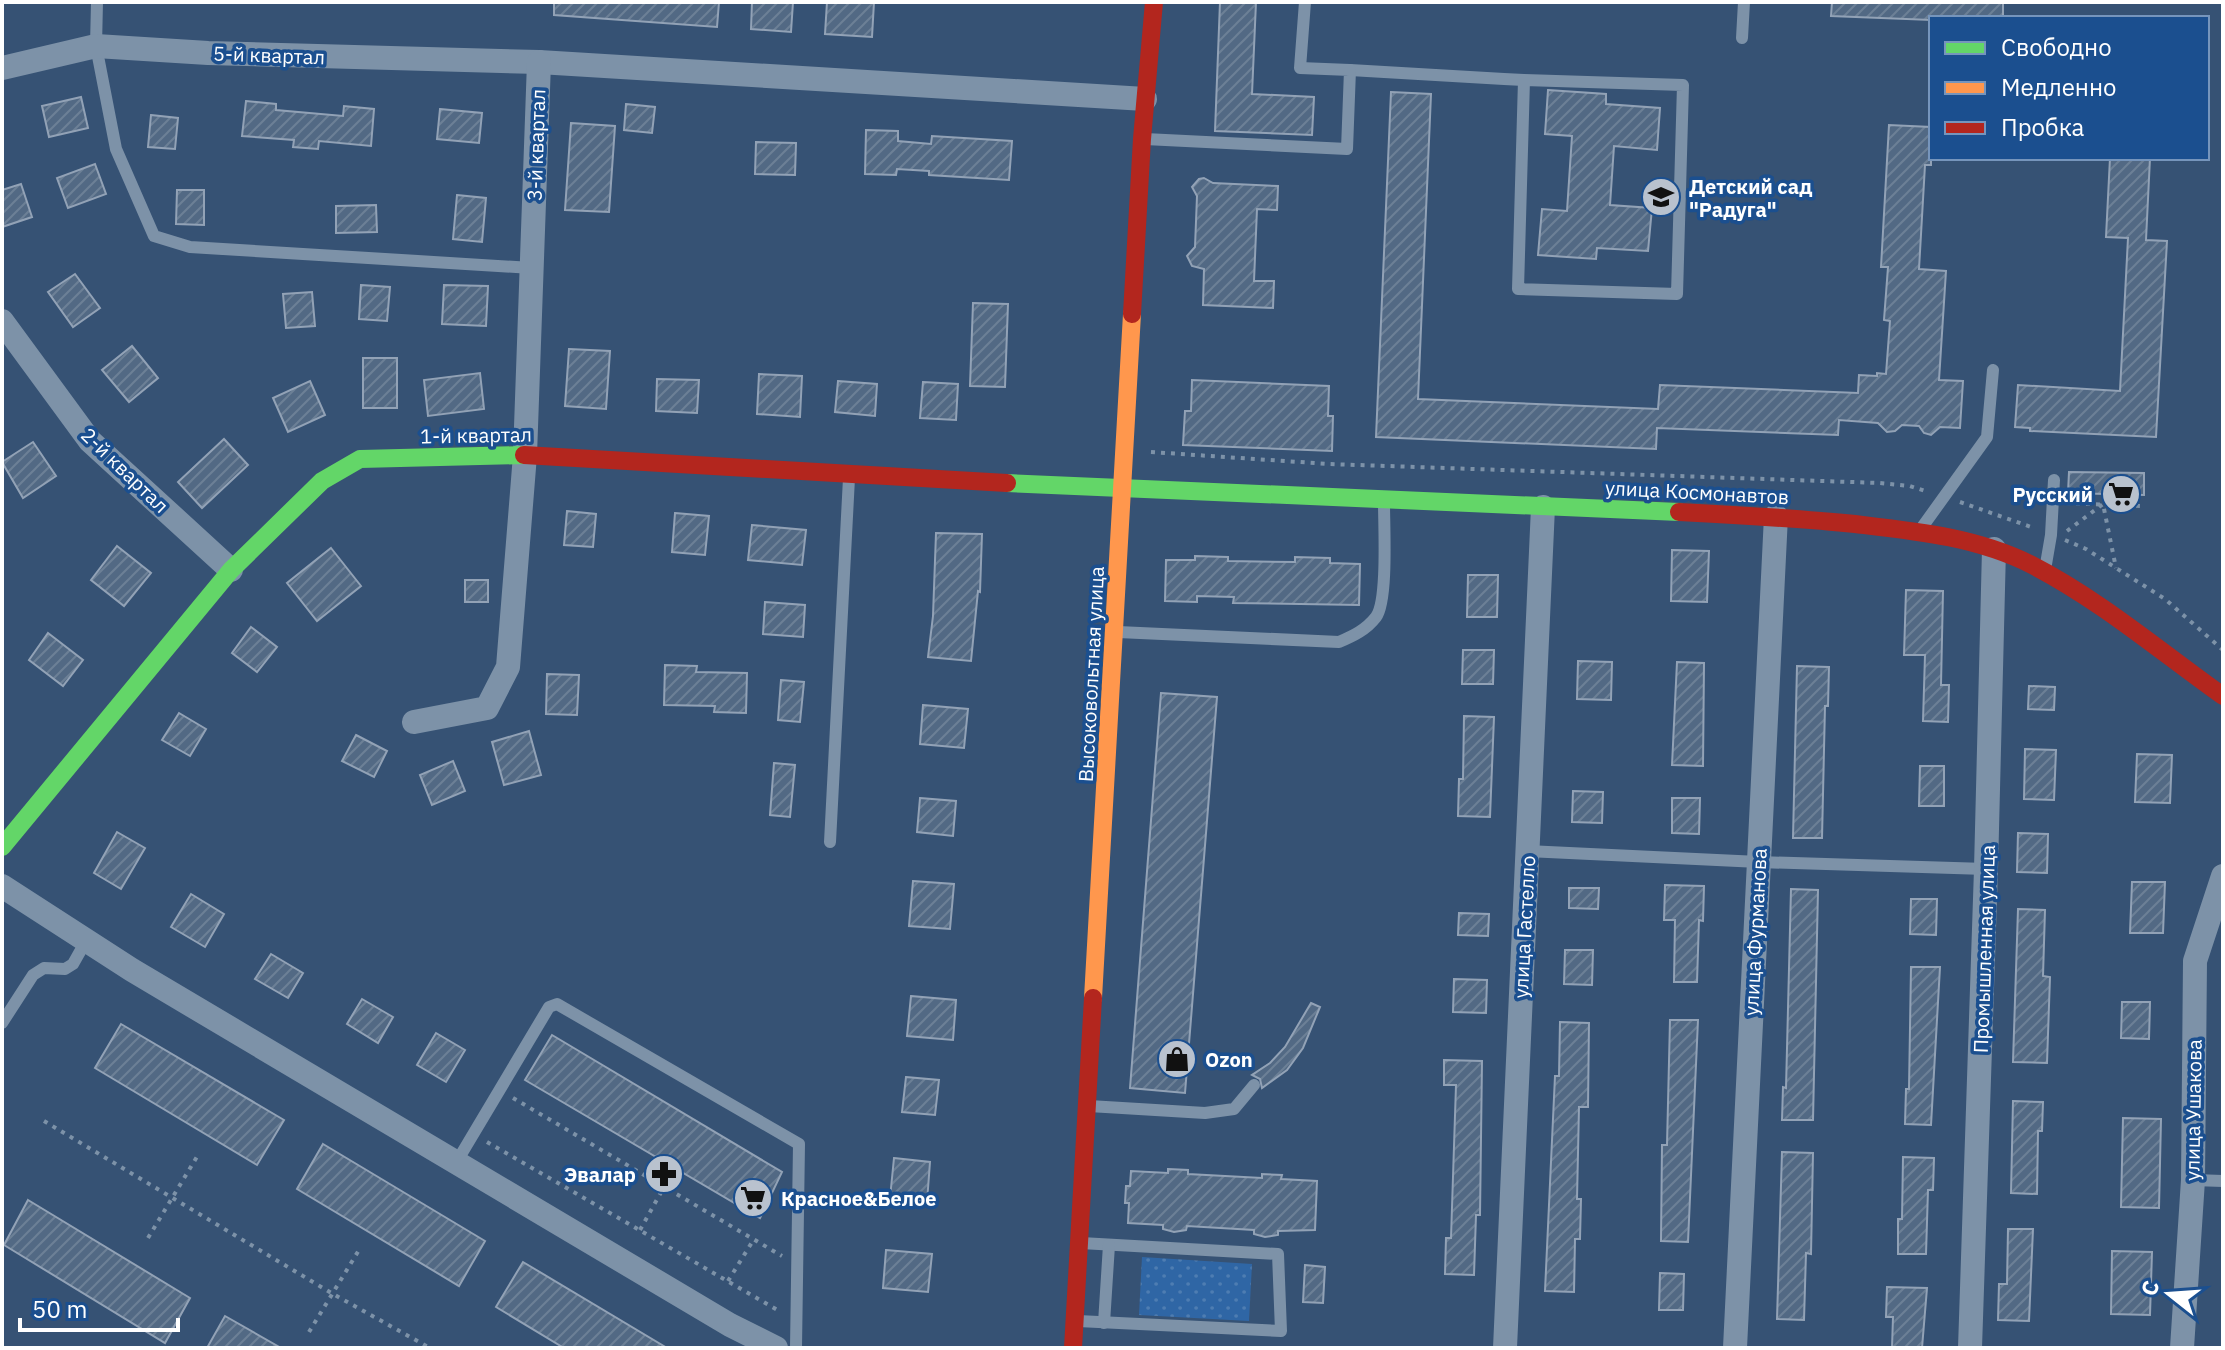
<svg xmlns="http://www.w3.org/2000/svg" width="2225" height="1350" viewBox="0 0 2225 1350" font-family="'IBM Plex Sans',sans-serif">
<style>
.park{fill:url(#park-dots)}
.building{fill:url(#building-hatch);stroke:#92a2b6;stroke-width:2}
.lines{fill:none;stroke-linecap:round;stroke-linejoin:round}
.path{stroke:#7d92a8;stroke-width:4;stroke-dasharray:4 6;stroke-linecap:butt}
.lane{stroke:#7d92a8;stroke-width:12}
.street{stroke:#7d92a8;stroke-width:24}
.fast{stroke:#63d668;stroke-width:18}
.slow{stroke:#ff974d;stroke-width:18}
.jam{stroke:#b3261e;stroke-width:18}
.labels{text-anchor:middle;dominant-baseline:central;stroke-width:7;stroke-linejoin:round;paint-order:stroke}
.street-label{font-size:20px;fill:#fff;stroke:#1b4f8f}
.poi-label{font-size:20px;font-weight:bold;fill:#fff;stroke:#1b4f8f;text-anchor:start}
</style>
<defs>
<pattern id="park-dots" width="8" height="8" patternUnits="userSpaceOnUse" patternTransform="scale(2)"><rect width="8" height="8" fill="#2f66a5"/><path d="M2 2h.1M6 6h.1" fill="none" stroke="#4e7db2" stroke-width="1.8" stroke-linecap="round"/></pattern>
<pattern id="building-hatch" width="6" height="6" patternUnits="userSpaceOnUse" patternTransform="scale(2)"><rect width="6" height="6" fill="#526984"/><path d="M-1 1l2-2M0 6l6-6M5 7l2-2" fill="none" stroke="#6c8096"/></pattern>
</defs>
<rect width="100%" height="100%" fill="#365274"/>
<polygon class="park" points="1142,1257 1252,1264 1249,1321 1139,1315"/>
<g class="building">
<polygon points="554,2 719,2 717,27 554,15"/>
<polygon points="752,2 793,2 791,32 751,29"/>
<polygon points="827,2 874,2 872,37 825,34"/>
<polygon points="1220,2 1256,2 1252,94 1314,97 1312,135 1215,131"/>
<polygon points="1832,2 2003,2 2003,18 1931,18 1931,20 1831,16"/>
<polygon points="1548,90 1606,94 1606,104 1660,108 1657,150 1614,146 1610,205 1652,208 1648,251 1597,248 1596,259 1538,255 1542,209 1567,211 1572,136 1545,134"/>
<polygon points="1391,92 1431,94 1418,399 1658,409 1660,385 1858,393 1859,375 1877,376 1877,373 1886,374 1890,321 1884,320 1888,267 1881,267 1889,125 1931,127 1931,165 1925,165 1919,269 1946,271 1939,380 1963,381 1960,428 1940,427 1931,435 1924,433 1919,426 1902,425 1895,431 1887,432 1878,423 1839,420 1838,435 1657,428 1656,449 1376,437"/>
<polygon points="81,97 88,128 49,137 42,106"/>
<polygon points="246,101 276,104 276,110 343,116 344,106 374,109 371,146 319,141 318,149 293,147 294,140 242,136"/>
<polygon points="626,104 655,107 652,133 624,130"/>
<polygon points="440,109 482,113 479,143 437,139"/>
<polygon points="151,115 178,118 175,149 148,147"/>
<polygon points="571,123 615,126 609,212 565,210"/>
<polygon points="866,130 898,131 898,141 931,144 932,136 1012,141 1009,180 929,175 929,171 897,169 896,175 865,174"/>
<polygon points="756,142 796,143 795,175 755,174"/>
<polygon points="2110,158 2150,158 2146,240 2167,241 2156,437 2030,431 2030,428 2015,427 2018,385 2120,391 2128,238 2106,237"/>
<polygon points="95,164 106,194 68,208 57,178"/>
<polygon points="1204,178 1213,183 1278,186 1277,210 1257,209 1254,281 1274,281 1273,308 1203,305 1204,269 1192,266 1187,256 1195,247 1197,196 1192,187 1199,179"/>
<polygon points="21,184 32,217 2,227 2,190"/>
<polygon points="177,190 204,190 204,225 176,224"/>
<polygon points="457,195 486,198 482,242 453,239"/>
<polygon points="376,205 377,232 336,233 336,206"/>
<polygon points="75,274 100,308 73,327 48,292"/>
<polygon points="361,285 390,287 387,321 359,319"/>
<polygon points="444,285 488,286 486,326 442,324"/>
<polygon points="312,292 315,326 286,328 283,294"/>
<polygon points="973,303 1008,304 1005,387 970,386"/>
<polygon points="132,346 158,378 129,402 102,370"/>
<polygon points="569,349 610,351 606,409 565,406"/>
<rect x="363" y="358" width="34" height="50"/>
<polygon points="480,373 484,409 428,416 424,380"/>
<polygon points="759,374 802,376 800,417 757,414"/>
<polygon points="657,379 699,380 697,413 656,411"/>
<polygon points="1192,380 1329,386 1328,416 1333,416 1332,451 1183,445 1185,411 1191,411"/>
<polygon points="310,381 325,415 288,432 273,398"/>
<polygon points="838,381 877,384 875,416 835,412"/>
<polygon points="923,382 958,384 956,420 920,418"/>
<polygon points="224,439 248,465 202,508 178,482"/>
<polygon points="33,442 56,476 23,498 2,462"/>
<polygon points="2069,472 2144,473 2144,495 2068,493"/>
<polygon points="567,511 596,514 593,547 564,545"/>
<polygon points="675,513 709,516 705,555 672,552"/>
<polygon points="752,525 806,530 802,565 748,560"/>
<polygon points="936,533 982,534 980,592 978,591 971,661 928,657 933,616"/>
<polygon points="117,546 151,573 124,606 91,580"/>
<polygon points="331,548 361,586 317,621 287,583"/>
<polygon points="1672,550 1709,551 1707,602 1671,601"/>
<polygon points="1195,556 1228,557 1228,561 1295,562 1295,557 1330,558 1330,563 1360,564 1359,605 1233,603 1234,597 1197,596 1197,602 1165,601 1166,560 1195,560"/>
<polygon points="1468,575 1498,575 1497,617 1467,617"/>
<rect x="465" y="580" width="23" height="22"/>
<polygon points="1906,590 1943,591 1941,685 1949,685 1948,722 1923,721 1925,655 1904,655"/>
<polygon points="765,602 805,605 803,637 763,634"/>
<polygon points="251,627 277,647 257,672 232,653"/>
<polygon points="48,633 83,660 63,686 29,660"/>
<polygon points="1463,650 1494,650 1493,684 1462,684"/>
<polygon points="1578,661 1612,662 1611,700 1577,699"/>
<polygon points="1677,662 1704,663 1703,766 1672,765"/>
<polygon points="665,665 697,666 696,672 747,673 746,713 714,712 715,706 664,705"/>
<polygon points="1797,666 1829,667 1828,706 1825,706 1822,838 1793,838"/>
<polygon points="547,674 579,675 577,715 546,714"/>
<polygon points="781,680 804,682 800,722 778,720"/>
<polygon points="2029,686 2055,687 2054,710 2028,709"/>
<polygon points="1161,693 1217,697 1185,1093 1130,1088"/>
<polygon points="923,705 968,709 964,748 920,744"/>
<polygon points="179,713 206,729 190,756 162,740"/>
<polygon points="1464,716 1494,717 1490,817 1458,816 1459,779 1463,779"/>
<polygon points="529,731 541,775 504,785 492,742"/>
<polygon points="356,735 387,751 374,777 342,761"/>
<polygon points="2025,749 2056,750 2054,800 2024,799"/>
<polygon points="2137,754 2172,755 2170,803 2135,802"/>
<polygon points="453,761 465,791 432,805 420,775"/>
<polygon points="774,763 795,765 790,817 770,815"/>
<polygon points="1920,766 1944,766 1944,806 1919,806"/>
<polygon points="1573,791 1603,792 1602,823 1572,822"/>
<polygon points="920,798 956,801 953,836 917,832"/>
<polygon points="1672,798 1700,798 1699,834 1672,833"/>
<polygon points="117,832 145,848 121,889 94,873"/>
<polygon points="2018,833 2048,834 2047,873 2017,872"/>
<polygon points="913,881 954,884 950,929 909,926"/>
<polygon points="2132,882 2165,882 2163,933 2130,933"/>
<polygon points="1665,885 1704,886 1703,921 1699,920 1697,982 1674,982 1675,920 1664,920"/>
<polygon points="1569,888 1599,888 1598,909 1569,908"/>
<polygon points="1791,889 1818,890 1813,1120 1782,1120 1783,1087 1786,1088"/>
<polygon points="191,894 224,914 205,947 171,927"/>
<polygon points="1911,899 1937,899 1936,935 1910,934"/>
<polygon points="2018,909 2045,910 2043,976 2050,977 2047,1063 2013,1062"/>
<polygon points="1459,913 1489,914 1488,936 1458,935"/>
<polygon points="1565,950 1593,950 1592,985 1564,984"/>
<polygon points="271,954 303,973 288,998 255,979"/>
<polygon points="1911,967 1940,967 1931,1125 1905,1124 1906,1089 1909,1089"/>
<polygon points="1454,979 1487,980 1486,1013 1453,1012"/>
<polygon points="911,996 956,1000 953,1040 907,1036"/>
<polygon points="362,999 393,1017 378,1043 347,1024"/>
<polygon points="2122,1002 2150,1002 2149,1039 2121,1038"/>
<polygon points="1311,1003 1320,1007 1303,1048 1287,1070 1262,1088 1260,1079 1252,1075 1270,1063 1285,1047"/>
<polygon points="1670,1020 1698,1020 1688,1242 1661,1241 1662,1145 1667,1145"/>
<polygon points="1560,1022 1589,1023 1588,1107 1579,1107 1577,1199 1581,1199 1580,1239 1575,1239 1574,1292 1545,1291 1555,1076 1559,1076"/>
<polygon points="121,1024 284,1120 257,1165 95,1068"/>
<polygon points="436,1033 465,1050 446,1082 417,1065"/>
<polygon points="552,1035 782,1172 760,1218 525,1080"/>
<polygon points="1444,1060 1482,1061 1480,1215 1476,1215 1474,1275 1445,1274 1446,1238 1451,1238 1456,1085 1444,1085"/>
<polygon points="906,1077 939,1080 935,1115 902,1112"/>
<polygon points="2013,1101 2043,1102 2042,1131 2038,1131 2037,1194 2011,1193"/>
<polygon points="2123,1118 2161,1119 2159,1208 2121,1207"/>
<polygon points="323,1144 485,1241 459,1286 297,1189"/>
<polygon points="1782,1152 1813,1153 1811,1254 1806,1253 1804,1320 1777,1319"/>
<polygon points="1903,1157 1934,1158 1933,1190 1928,1190 1926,1254 1898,1254 1898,1219 1902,1219"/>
<polygon points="894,1158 930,1162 927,1202 890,1198"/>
<polygon points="1168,1169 1188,1170 1188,1174 1262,1178 1262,1174 1282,1175 1281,1179 1317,1181 1315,1230 1278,1231 1278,1235 1265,1237 1254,1234 1254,1230 1187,1226 1186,1230 1174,1232 1163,1229 1163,1225 1128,1223 1129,1203 1125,1203 1126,1186 1130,1186 1131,1171 1168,1173"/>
<polygon points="28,1200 190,1298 165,1343 4,1245"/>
<polygon points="2008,1229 2033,1229 2029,1321 1998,1320 1999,1284 2007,1284"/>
<polygon points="886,1250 932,1254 928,1292 883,1288"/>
<polygon points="2112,1251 2152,1252 2150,1315 2111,1314"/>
<polygon points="523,1262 667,1348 564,1348 496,1307"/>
<polygon points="1305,1265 1325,1267 1323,1303 1303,1302"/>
<polygon points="1660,1273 1684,1274 1683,1310 1659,1310"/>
<polygon points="1887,1287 1927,1288 1922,1348 1892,1348 1893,1317 1886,1317"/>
<polygon points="225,1316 281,1348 207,1348"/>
</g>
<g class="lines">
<g class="path">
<polyline points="1151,452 1329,464 1880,483 1910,486 1928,492"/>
<polyline points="1960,502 2034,528"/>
<polyline points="2066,503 2140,506"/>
<polyline points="2067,531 2103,504 2116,568"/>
<polyline points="2065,540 2086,549 2165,599 2223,650"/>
<polyline points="513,1098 782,1256"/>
<polyline points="44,1121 333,1294 430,1348"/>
<polyline points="487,1142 781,1312"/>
<polyline points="640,1230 664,1187"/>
<polyline points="148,1238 198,1155"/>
<polyline points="728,1281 754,1239"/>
<polyline points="309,1332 359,1250"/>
</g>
<g class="lane">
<polyline points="97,2 96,46 116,149 154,236 190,247 532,268"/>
<polyline points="1742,38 1744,2"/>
<polyline points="1350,70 1504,79 1524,80 1683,85 1677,294 1518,289 1524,80"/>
<polyline points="1145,139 1347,149 1350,70 1300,68 1305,2"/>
<polyline points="1923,526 1987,437 1993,370"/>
<polyline points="2045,570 2051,535 2054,480"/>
<path d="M1118,632L1339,642C1353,636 1366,630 1376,617C1388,601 1384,527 1384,503"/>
<polyline points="830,842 849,478"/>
<polyline points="1527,851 1759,862 1986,869"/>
<polyline points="2,1023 33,975 44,968 65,969 73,964 86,941"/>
<polyline points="1089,1106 1205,1113 1234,1109 1254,1085"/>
<polyline points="456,1163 549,1007 557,1004 799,1144 796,1348"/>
<polyline points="2193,1180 2223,1181"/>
<polyline points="1078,1321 1281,1331 1278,1254 1081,1243"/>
<polyline points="1104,1323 1109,1245"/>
</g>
<g class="street">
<polyline points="2,68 96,46 208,53 539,62 1145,99"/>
<polyline points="2,321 90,441 231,570"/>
<polyline points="414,722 487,708 508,667 525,455 539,62"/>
<polyline points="2,886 132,970 730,1325 776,1348"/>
<polyline points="1505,1348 1543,507"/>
<polyline points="1735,1348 1776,516"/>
<polyline points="1970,1348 1986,869 1994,549"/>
<polyline points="2182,1348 2193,1180 2195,961 2223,876"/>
</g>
<g class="fast">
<polyline points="1007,483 1679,512"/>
<polyline points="2,847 231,570 322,481 360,459 524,455"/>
</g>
<polyline class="slow" points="1093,998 1132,314"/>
<g class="jam">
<polyline points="1132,314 1142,139 1154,2"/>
<polyline points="524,455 1007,483"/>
<path d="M1679,512C1738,515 1797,518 1855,524C1915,531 1977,537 2032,565C2100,600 2161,652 2223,696"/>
<polyline points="1073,1348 1093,998"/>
</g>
</g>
<defs>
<g id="school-disc" transform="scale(2)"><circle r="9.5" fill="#b9c2ce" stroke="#1b4f8f"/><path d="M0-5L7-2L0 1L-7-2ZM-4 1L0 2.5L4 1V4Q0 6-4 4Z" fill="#111"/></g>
<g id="supermarket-disc" transform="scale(2)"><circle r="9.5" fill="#b9c2ce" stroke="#1b4f8f"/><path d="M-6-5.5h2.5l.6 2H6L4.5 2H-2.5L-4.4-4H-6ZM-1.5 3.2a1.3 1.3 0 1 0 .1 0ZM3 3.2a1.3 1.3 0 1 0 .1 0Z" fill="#111"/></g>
<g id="shop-disc" transform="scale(2)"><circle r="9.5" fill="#b9c2ce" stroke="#1b4f8f"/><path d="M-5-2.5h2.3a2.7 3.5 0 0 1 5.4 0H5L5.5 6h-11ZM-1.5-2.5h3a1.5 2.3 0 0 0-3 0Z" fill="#111"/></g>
<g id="pharmacy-disc" transform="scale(2)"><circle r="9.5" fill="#b9c2ce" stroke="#1b4f8f"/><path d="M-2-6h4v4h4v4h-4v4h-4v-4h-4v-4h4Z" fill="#111"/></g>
</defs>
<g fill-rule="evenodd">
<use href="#school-disc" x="1661" y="197"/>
<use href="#supermarket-disc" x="2121" y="494"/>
<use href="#shop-disc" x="1177" y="1059"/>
<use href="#pharmacy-disc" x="664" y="1174"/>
<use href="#supermarket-disc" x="753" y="1198"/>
</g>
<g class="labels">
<g class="street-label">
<text transform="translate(269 55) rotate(2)">5-й квартал</text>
<text transform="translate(536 145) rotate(-88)">3-й квартал</text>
<text transform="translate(476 435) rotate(-1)">1-й квартал</text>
<text transform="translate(125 470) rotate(44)">2-й квартал</text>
<text transform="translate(1697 492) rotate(3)">улица Космонавтов</text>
<text transform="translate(1091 674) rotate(-87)">Высоковольтная улица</text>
<text transform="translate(1524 927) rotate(-87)">улица Гастелло</text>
<text transform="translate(1755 932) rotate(-87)">улица Фурманова</text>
<text transform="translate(1984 949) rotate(-88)">Промышленная улица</text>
<text transform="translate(2193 1110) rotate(-89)">улица Ушакова</text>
</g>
<g class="poi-label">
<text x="1689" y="186">Детский сад<tspan x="1689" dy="23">"Радуга"</tspan></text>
<text x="2093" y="494" text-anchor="end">Русский</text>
<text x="1205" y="1059">Ozon</text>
<text x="636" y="1174" text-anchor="end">Эвалар</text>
<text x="781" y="1198">Красное&amp;Белое</text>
</g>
</g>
<rect width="2225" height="1350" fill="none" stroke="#ffffff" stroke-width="8"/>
<rect x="1929" y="16" width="280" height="144" fill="#1b4f8f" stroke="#7695bc" stroke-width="2"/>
<rect x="1945" y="42" width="40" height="12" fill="#63d668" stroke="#7695bc" stroke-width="2"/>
<text x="2001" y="56" font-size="24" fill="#ffffff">Свободно</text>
<rect x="1945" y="82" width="40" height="12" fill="#ff974d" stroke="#7695bc" stroke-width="2"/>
<text x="2001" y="96" font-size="24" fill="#ffffff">Медленно</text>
<rect x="1945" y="122" width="40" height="12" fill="#b3261e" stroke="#7695bc" stroke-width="2"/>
<text x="2001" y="136" font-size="24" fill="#ffffff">Пробка</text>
<g transform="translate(2169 1294) rotate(287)" stroke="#1b4f8f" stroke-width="6" paint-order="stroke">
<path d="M0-6L14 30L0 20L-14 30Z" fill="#ffffff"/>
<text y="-12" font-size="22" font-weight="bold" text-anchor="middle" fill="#ffffff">С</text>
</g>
<path d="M20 1318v12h158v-12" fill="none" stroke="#ffffff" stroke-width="4"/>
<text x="32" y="1318" font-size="24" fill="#ffffff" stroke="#1b4f8f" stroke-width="6" paint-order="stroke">50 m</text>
</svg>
